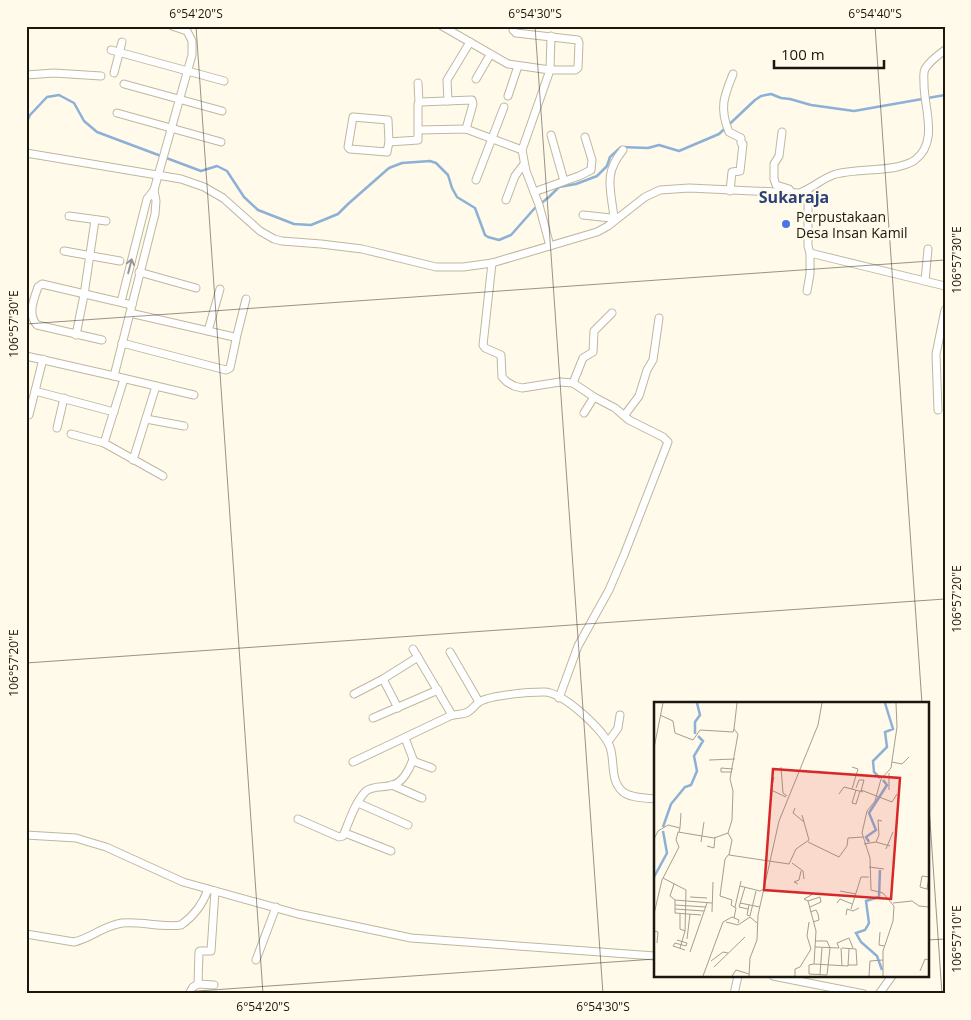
<svg xmlns="http://www.w3.org/2000/svg" width="971" height="1020" viewBox="0 0 971 1020" font-family="'Open Sans',sans-serif">
<style>
.lines{fill:none;stroke-linecap:round;stroke-linejoin:round}
.stream{stroke:#8db0d7;stroke-width:2.5}
.street-casing{stroke:#bfb79e;stroke-width:9}
.street{stroke:#fff;stroke-width:7}
.oneway{stroke:#989793}
.ticks{fill:none;stroke:#1a170e;stroke-width:1;stroke-opacity:0.45}
.poi-dot{fill:#4c73e6;stroke:#fffaea;stroke-width:2}
.labels{text-anchor:middle;dominant-baseline:central;stroke-width:4.5;stroke-linejoin:round;paint-order:stroke}
.poi-label{font-size:14px;fill:#1a170e;stroke:#fffaea;text-anchor:start}
.quarter-label{font-size:16px;font-weight:bold;fill:#2c417a;stroke:#fffaea}
.inset-river{fill:none;stroke:#8db0d7;stroke-width:2.5}
.inset-road{fill:none;stroke:#a39f92;stroke-width:1}
.view{fill:#d62828;fill-opacity:0.15;stroke:#d62828;stroke-width:2.5}
.inset-edge{fill:none;stroke:#1a170e;stroke-width:2.5}
.neatline{fill:none;stroke:#1a170e;stroke-width:2}
.ticks-label{font-size:12px;text-anchor:middle;fill:#1a170e}
</style>
<rect width="100%" height="100%" fill="#fffaea"/>
<g class="lines">
<polyline class="stream" points="26,123 30,115 47,97 59,95 74,103 84,121 97,132 201,171 217,166 227,171 244,197 258,210 294,224 311,225 338,214 348,204 389,168 402,163 430,161 436,163 448,175 452,188 457,197 475,208 485,235 488,237 499,240 511,235 534,209 549,197 559,187 576,184 597,176 607,166 610,157 621,147 648,148 659,145 679,151 719,134 755,100 761,96 771,94 781,98 790,99 811,105 854,111 945,95"/>
<g class="street-casing">
<g id="street">
<polyline points="172,26 187,31 192,41 192,55 154,190 156,201 155,214 114,376 194,395"/>
<polyline points="442,26 508,64 550,70 575,70 578,68 579,43 578,40 516,33 513,30 513,26"/>
<polyline points="111,50 224,81"/>
<polyline points="114,73 122,42"/>
<polyline points="26,75 54,73 101,76"/>
<polyline points="476,79 490,55"/>
<polyline points="418,83 419,103"/>
<polyline points="124,84 222,111"/>
<polyline points="508,96 518,66"/>
<polyline points="448,101 447,80 470,42"/>
<polyline points="117,113 221,142"/>
<polygon points="353,117 388,120 389,142 387,152 350,149 348,147"/>
<polyline points="419,130 466,129 522,150"/>
<polyline points="782,132 779,156 774,164 774,179 776,185 789,189 792,193"/>
<polyline points="551,135 564,181"/>
<polyline points="389,142 418,140 418,104 420,102 472,100 473,104 466,129"/>
<path d="M26,153L181,179L204,187L223,198L260,231L274,239L282,241L321,244L362,249L436,267H463L492,263L597,232L608,226L645,197L660,190L689,188L799,193C812,189 822,178 836,174C856,169 877,171 897,167C903,165 910,164 915,160C939,142 924,108 924,84C924,79 923,73 925,69C929,62 938,55 945,50"/>
<polyline points="476,180 504,107"/>
<polyline points="808,190 808,246 810,253 945,286"/>
<path d="M730,191L732,172L740,171L743,144L741,143V138L729,132C719,108 724,96 733,74"/>
<polyline points="534,192 579,176 591,170 592,160 585,137"/>
<polyline points="506,200 515,176 524,164"/>
<polyline points="583,215 611,218 617,217"/>
<polyline points="69,216 106,221"/>
<path d="M614,218C611,189 603,174 623,150"/>
<polyline points="550,246 539,205 526,171 522,150 550,70 551,36"/>
<polyline points="64,251 120,261"/>
<polyline points="492,263 483,345 485,348 501,355 502,377 507,382 514,386 522,388 560,382 573,383 594,397 615,408 629,420 663,437 668,442 624,555 609,590 578,646 559,698"/>
<polyline points="139,272 196,288"/>
<polyline points="925,281 928,249"/>
<polyline points="807,291 810,274 810,253"/>
<polyline points="121,302 147,199 154,190"/>
<polyline points="208,331 220,289"/>
<polyline points="76,335 84,295 95,220"/>
<polyline points="236,339 246,299"/>
<path d="M102,340L37,325C27,314 34,299 38,287L42,284L132,305"/>
<polyline points="122,343 226,370 230,368 236,340 234,337 130,313"/>
<polyline points="26,356 114,376"/>
<polyline points="124,379 104,443 163,476"/>
<polyline points="573,383 583,358 593,352 594,331 612,313"/>
<polyline points="35,391 114,412"/>
<polyline points="938,410 936,354 945,310"/>
<polyline points="584,413 594,397"/>
<polyline points="29,415 43,359"/>
<polyline points="624,416 639,396 647,370 653,360 659,318"/>
<polyline points="146,419 184,426"/>
<polyline points="57,428 64,398"/>
<polyline points="71,434 104,443"/>
<polyline points="133,460 156,386"/>
<polyline points="413,649 452,715"/>
<polyline points="450,652 479,702"/>
<polyline points="383,679 398,708"/>
<polyline points="354,694 383,679 418,657"/>
<polyline points="373,718 438,690"/>
<polyline points="608,742 618,728 620,715"/>
<polyline points="413,761 432,768"/>
<path d="M353,762L450,716C456,714 462,715 468,712C473,709 475,705 479,702C490,695 530,692 544,692C563,692 604,730 610,747C615,761 610,780 622,791C629,798 645,798 655,799"/>
<polyline points="392,785 422,798"/>
<polyline points="358,803 408,825"/>
<path d="M298,819L339,837L343,836C349,822 355,802 366,791C374,785 384,788 392,785C403,783 410,768 413,759L405,738"/>
<polyline points="345,833 391,851"/>
<polyline points="26,835 76,838 89,842 106,847 183,882 298,914 411,938 655,956"/>
<path d="M26,934L74,942C91,938 103,926 122,923C142,921 162,928 181,925C194,916 203,904 208,889"/>
<polyline points="256,960 276,907"/>
<polyline points="773,976 864,994"/>
<polyline points="198,984 214,985"/>
<polyline points="189,994 193,987 198,984 199,952 200,951 211,951 215,891"/>
<polyline points="734,994 738,976"/>
<polyline points="879,994 892,976"/>
</g>
</g>
<use href="#street" class="street"/>
</g>
<defs><path id="oneway-shaft" d="M-6 0H5M1.5-3L5.5 0L1.5 3" fill="none" stroke-width="1.6" stroke-linecap="round" stroke-linejoin="round" transform="scale(1.25)"/></defs>
<use class="oneway" href="#oneway-shaft" transform="translate(130 266) rotate(-76)"/>
<path class="ticks" d="M196,26L263,994M535,26L603,994M875,26L922,704M26,324L945,260M26,663L945,599M927,778L942,994M927,940L945,939M155,994L655,959"/>
<circle class="poi-dot" cx="786" cy="224" r="5"/>
<g class="labels">
<g class="poi-label">
<text x="796" y="216">Perpustakaan<tspan x="796" dy="16">Desa Insan Kamil</tspan></text>
</g>
<g class="quarter-label">
<text x="794" y="197">Sukaraja</text>
</g>
</g>
<g transform="translate(654 702)">
<rect width="275" height="275" fill="#fffaea"/>
<path class="inset-river" d="M41,32V20L46,13L43,1M226,76L220,70L219,59L233,45L231,30L239,27L231,1M9,125L17,102L31,85L37,83L43,69L40,54L49,39L44,34M215,140L212,135L222,128L215,111L233,83L229,78M226,168L225,195L212,199L215,221L211,228L202,231L207,240L223,254L228,268M0,175L13,151L9,129"/>
<path class="inset-road" d="M6,13L19,19L21,31L39,38L46,28L79,30L80,27M0,46L9,1M55,58L81,57M238,60L248,62L255,55M127,65L129,91L133,94M198,65L204,67L198,87M78,70H67V66L79,67M235,71V88M120,75L117,88L132,95M202,86L205,78H210L207,89M202,88L198,101L202,102L206,89M207,88L238,100L243,92M185,92L190,85L209,90M141,106L139,111L150,120M26,126L27,111M74,131L78,138L75,153L135,162L142,147L155,138L148,113M74,131L78,118L79,89L76,77L84,32L80,27L83,1M0,137L4,129L14,123L26,126L25,130M47,140L50,120M154,140L185,155L193,144L194,136L209,135M222,140L225,133L224,118L228,119M210,142L222,140L236,144M53,144L60,146L61,135M232,147L239,130M75,152L71,157L66,194L78,198L77,203L82,206L80,216M138,161L149,169L150,177M215,165L230,167M9,176L32,188L31,229L26,246M20,182L16,194L21,198V211L47,213M144,182L140,180L145,178L147,169M86,184L106,189L110,187M91,185L85,205L94,207M273,187L275,175L268,174L266,185L269,186L273,187L275,188M186,189L202,192M159,192L150,197L154,199L162,229L160,262L194,264L195,247M36,195L53,196M21,198L58,201M154,199L166,195L167,200L156,205M86,201L106,205M183,201L186,197L198,202M239,201L258,199L265,204L275,205M21,203L52,205M95,203L93,213L96,214L102,189M81,205L87,179M21,207L50,209M197,207L207,175H215M58,210L59,180M156,210L162,208L164,212L165,218L159,220M0,212L8,178L25,145L22,138L24,130L60,136L74,131M26,212V227L31,229M192,213L193,207L199,209L205,206M72,220L84,223L96,215L103,221M0,229L4,230L3,241M226,230L225,243L230,244M33,237L36,212M21,241L32,244L33,241L23,238M21,241L19,244L31,248M161,245L185,246M185,246L183,241L195,236L199,246M187,246L188,264M188,246L202,247L203,263H194M36,250L53,201M57,259L69,250L74,251M160,262L155,263V272L173,273L176,246L173,239H161M60,265L91,235M266,269L271,257L275,258M166,272L168,246M49,274L69,220L78,215L85,218L84,221M78,274L82,268L95,272M95,274L96,256L103,238L104,213L125,119L164,23L168,1M141,274V267L146,265L157,247L153,234L155,220M215,274L216,259L229,258M229,274V249L239,219L240,204L229,191L217,188L216,156L208,131L213,109L221,99L227,77L237,66L243,25L242,1"/>
<path class="view" d="M119,67L246,76L237,197L110,188Z"/>
<rect width="275" height="275" class="inset-edge"/>
</g>
<rect width="971" height="1020" fill="none" stroke="#fffaea" stroke-width="55"/>
<path d="M774 60v8h110v-8" fill="none" stroke="#1a170e" stroke-width="2.5"/>
<text x="781" y="60" font-size="15" fill="#1a170e" stroke="#fffaea" stroke-width="4" paint-order="stroke">100 m</text>
<rect x="28" y="28" width="916" height="964" class="neatline"/>
<g class="ticks-label">
<text x="196" y="18">6°54'20"S</text>
<text x="535" y="18">6°54'30"S</text>
<text x="875" y="18">6°54'40"S</text>
<text transform="translate(957 260) rotate(-90)" y="4">106°57'30"E</text>
<text transform="translate(14 324) rotate(-90)" y="4">106°57'30"E</text>
<text transform="translate(957 599) rotate(-90)" y="4">106°57'20"E</text>
<text transform="translate(14 663) rotate(-90)" y="4">106°57'20"E</text>
<text transform="translate(957 939) rotate(-90)" y="4">106°57'10"E</text>
<text x="263" y="1011">6°54'20"S</text>
<text x="603" y="1011">6°54'30"S</text>
</g>
</svg>
